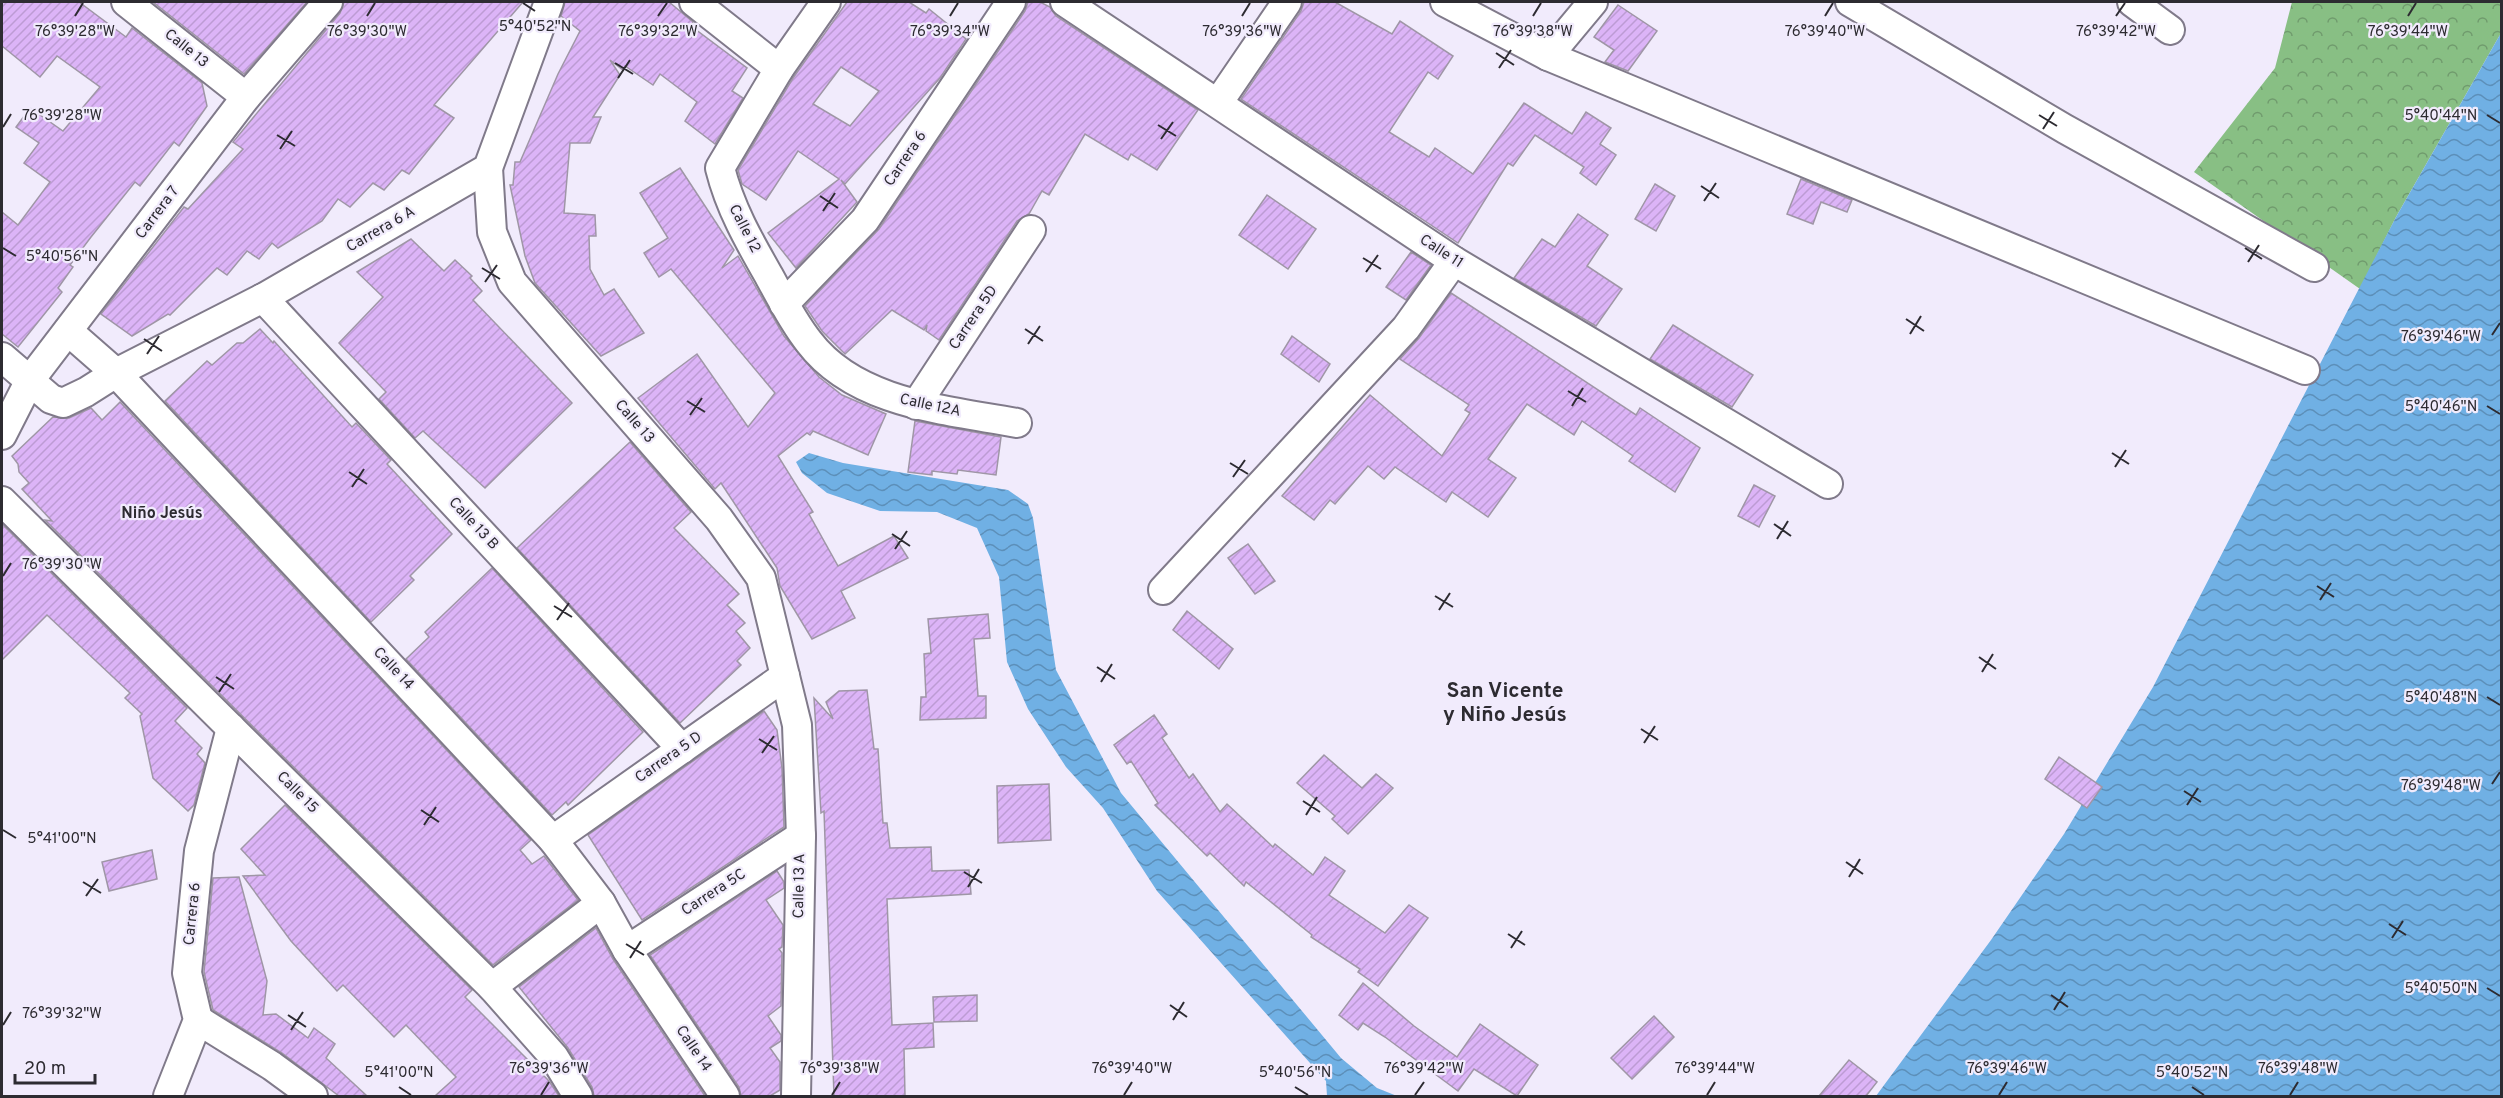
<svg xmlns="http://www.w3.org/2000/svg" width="2503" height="1098" viewBox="0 0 2503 1098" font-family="Overpass,sans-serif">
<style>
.forest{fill:url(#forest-crowns)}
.water{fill:url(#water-waves)}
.building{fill:url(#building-hatch);stroke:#9f96a6;stroke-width:1.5;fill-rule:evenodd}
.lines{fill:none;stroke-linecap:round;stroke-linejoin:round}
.minor-casing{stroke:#807a8a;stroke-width:32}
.minor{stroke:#fff;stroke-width:28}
.ticks{fill:none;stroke:#2d2b31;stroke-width:2}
.labels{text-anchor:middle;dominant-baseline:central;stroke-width:4.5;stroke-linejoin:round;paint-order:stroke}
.street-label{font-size:15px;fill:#2d2b31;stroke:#f1ebfc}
.neighbourhood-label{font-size:16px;font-weight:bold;fill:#2d2b31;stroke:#f1ebfc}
.district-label{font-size:21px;font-weight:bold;fill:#2d2b31;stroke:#f1ebfc}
.ticks-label{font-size:15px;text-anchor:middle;fill:#2d2b31;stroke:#f1ebfc;stroke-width:4.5;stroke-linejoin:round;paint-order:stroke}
</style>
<defs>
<pattern id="forest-crowns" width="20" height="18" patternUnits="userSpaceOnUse" patternTransform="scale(1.5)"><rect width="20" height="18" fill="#88bf84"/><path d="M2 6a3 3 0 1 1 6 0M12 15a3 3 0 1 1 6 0" fill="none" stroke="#709b6d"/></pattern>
<pattern id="water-waves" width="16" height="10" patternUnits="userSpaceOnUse" patternTransform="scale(1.5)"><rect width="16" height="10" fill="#70b0e4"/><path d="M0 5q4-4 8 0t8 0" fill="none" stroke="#5c8fb9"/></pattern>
<pattern id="building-hatch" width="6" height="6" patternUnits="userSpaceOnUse" patternTransform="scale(1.5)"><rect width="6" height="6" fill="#dcb4f7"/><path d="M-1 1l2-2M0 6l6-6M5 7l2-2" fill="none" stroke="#bd9bd4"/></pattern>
</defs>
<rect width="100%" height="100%" fill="#f1ebfc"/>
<polygon class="forest" points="2292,2 2501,2 2501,33 2396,217 2360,289 2194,172 2275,68"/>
<g class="water">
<polygon points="2501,33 2501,1096 1876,1096 1991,940 2064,834 2153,687 2396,217"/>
<polygon points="809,453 843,463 1008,490 1028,504 1033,518 1056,670 1121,793 1341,1058 1377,1088 1397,1096 1327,1096 1326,1081 1157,891 1103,808 1066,767 1028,709 1007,662 999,577 977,528 937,512 880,511 827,493 802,473 796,462"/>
</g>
<g class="building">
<polygon points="2,2 79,2 126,37 132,28 202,83 207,106 179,146 174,142 140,186 135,182 91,237 70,265 73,267 58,288 62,292 18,347 2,334 2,212 18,225 50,182 24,163 39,143 16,127 30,108 63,131 100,87 57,56 40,77 2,46"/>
<polygon points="153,2 307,2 244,74"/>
<polygon points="344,2 523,2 434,105 454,118 409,174 402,170 384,190 373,183 350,207 338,199 322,221 278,248 272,243 259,259 247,251 227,275 217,268 170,315 168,314 132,336 101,314 184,207 188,209 243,149 233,142 340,13"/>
<polygon points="565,2 669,2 693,22 691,26 747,68 732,91 743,98 715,144 685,121 697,102 660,74 653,85 625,66 623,70 610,60 620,75 593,117 601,117 590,143 570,143 564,213 595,215 596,236 589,236 590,269 604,295 614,289 644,333 601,356 535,283 525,256 510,185 513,185 515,162 520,162 558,74 580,31 561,16"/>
<path d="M847,2H909L926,13L929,9L966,39L940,78L845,184L841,180L857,202L796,268L768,233L839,179L798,151L766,200L742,184L738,170L793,78ZM841,67L879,91L850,126L813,104Z"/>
<polygon points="1028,2 1040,2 1050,7 1056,16 1198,110 1157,170 1131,154 1128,160 1085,134 1049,195 1042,191 1029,214 1017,221 939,340 926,331 927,325 924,330 892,310 845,354 822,331 805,306 879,229 1025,11"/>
<polygon points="1304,2 1335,2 1392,34 1400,21 1453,56 1438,79 1428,72 1389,132 1429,157 1435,148 1473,174 1524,103 1572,134 1586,112 1611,128 1600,144 1616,155 1596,185 1580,173 1584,167 1535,135 1513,166 1508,163 1458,243 1241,99 1301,11"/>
<polygon points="1618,5 1657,31 1628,71 1605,62 1614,50 1594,37"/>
<polygon points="680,168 734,250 722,268 738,256 784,336 819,377 842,395 886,414 868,455 813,431 810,435 807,433 778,456 813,512 809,514 838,566 894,536 908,558 841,591 855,618 812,639 780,586 777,568 721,483 715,489 638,398 697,354 748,427 775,393 671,269 659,277 644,253 668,238 640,193"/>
<polygon points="1801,179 1852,200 1847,212 1821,202 1813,224 1787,214"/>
<polygon points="1655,184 1675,196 1656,231 1635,219"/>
<polygon points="1267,195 1316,229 1288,269 1239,235"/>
<polygon points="1578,214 1608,235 1587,266 1622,289 1596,326 1514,278 1542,239 1555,247"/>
<polygon points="411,239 444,271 455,260 472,276 470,278 482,291 473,300 572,403 485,488 423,431 415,438 379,399 386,392 339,343 383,297 357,272"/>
<polygon points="1411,252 1431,265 1406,300 1386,287"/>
<polygon points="1451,293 1636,415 1640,408 1700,448 1675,492 1629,461 1633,456 1582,421 1574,435 1527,404 1488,459 1516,478 1488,517 1452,492 1446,502 1395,467 1384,479 1368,466 1335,504 1330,500 1314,520 1282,496 1370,395 1442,456 1470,413 1465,410 1469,405 1400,359 1419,338"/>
<polygon points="1673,325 1753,375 1732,407 1650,359"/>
<polygon points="260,329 273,343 274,341 352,427 356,423 391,460 387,464 452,534 410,576 414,580 371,622 165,401 207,361 212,365 237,343 243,343"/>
<polygon points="1292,336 1330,364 1319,382 1281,354"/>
<polygon points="120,402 531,840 520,850 532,864 544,856 578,900 493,965 45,520 52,521 22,489 29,483 19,472 18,464 12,456 53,417 69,418 91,408 102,420"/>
<polygon points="915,421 1001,437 996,475 958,470 957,474 932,471 932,475 908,472"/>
<polygon points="630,442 691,512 674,528 739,594 727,605 745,623 736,631 750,648 737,661 741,665 680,723 517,548"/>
<polygon points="1754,485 1775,496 1759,527 1738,516"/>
<polygon points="2,524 187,708 175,721 202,748 197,754 205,763 194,805 188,811 153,778 140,716 142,714 125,698 130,693 47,615 2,660"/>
<polygon points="1248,544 1275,581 1255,594 1228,558"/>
<polygon points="492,568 643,732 568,805 566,802 552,815 406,659 429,637 425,632"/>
<polygon points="1187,611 1233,649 1219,669 1173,630"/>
<polygon points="988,614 990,638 974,639 978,696 986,696 986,718 920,720 921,697 926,697 924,654 931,653 928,619"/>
<polygon points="867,690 874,749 878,749 883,823 887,823 890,848 931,847 932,871 969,870 971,894 887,899 892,1025 933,1023 934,1047 904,1049 905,1096 834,1096 824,811 821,813 814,698 833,719 826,702 839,691"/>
<polygon points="764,711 777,730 782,768 784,827 642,920 588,835"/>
<polygon points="1154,715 1167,734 1162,738 1189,778 1193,774 1220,812 1227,804 1273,847 1275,844 1313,875 1325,857 1345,871 1329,895 1385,933 1409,905 1428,918 1378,986 1358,972 1360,969 1311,937 1312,935 1246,882 1244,886 1210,853 1207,856 1155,805 1158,803 1131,761 1127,764 1114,745"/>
<polygon points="1324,755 1362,788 1376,774 1393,788 1348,834 1332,819 1335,816 1297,783"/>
<polygon points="2059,757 2102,787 2087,808 2045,779"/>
<polygon points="1049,784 1051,840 998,843 997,786"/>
<polygon points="285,805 472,990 465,997 549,1081 559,1096 435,1096 456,1077 406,1025 394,1037 343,985 337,991 291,941 243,876 265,875 241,849"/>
<polygon points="152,850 157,879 109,891 102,862"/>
<polygon points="777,871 784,882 784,888 766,900 783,925 782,947 779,949 782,953 781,1006 768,1016 781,1035 781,1041 770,1048 780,1062 780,1090 770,1096 741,1096 739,1087 650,955"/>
<polygon points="239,877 267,981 263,1015 276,1014 308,1038 314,1028 335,1044 326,1058 367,1096 339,1096 282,1053 213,1010 204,972 213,878"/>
<polygon points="596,928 613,959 705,1096 594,1096 592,1087 568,1048 519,987"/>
<polygon points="1363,983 1414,1026 1457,1057 1480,1024 1538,1065 1517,1096 1474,1069 1458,1091 1385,1037 1363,1023 1358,1030 1339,1015"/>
<polygon points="977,995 977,1021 934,1022 933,997"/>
<polygon points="1654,1016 1674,1037 1632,1079 1611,1058"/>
<polygon points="1849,1060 1877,1082 1866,1096 1819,1096"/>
</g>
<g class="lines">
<g class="minor-casing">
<g id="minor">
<polyline points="126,2 246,97"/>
<polyline points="694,2 779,69"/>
<path d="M826,2L779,69L720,168C730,208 749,241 769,276C781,298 793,322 809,342C856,404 947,410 1017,423"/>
<polyline points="1065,2 1454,261 1828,484"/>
<polyline points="1445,2 1548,56 2305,370"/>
<polyline points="1850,2 2065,129 2314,267"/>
<polyline points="2132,2 2170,30"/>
<polyline points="1548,56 1593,2"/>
<polyline points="1218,103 1287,2"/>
<polyline points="488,168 492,232 512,282 719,519 761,578 797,725 801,836 796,1096"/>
<polyline points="263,298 682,749"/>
<polyline points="784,304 865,220 1011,2"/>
<polyline points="68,331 116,373 263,298 488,168 549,2"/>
<polyline points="2,357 51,399 63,403 86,392 116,373 553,840 601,903 627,950 725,1096"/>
<polyline points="916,405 1031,230"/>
<polyline points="2,435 30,380 246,97 328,2"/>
<polyline points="2,501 492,987 554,1057 578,1096"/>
<polyline points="1163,590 1406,328 1454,261"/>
<polyline points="553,840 785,676"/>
<polyline points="627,950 801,836"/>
<polyline points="492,987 601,903"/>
<polyline points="198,1020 272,1066 313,1096"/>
<polyline points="168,1096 198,1020 187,973 199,851 231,728"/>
</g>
</g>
<use href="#minor" class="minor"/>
</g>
<path class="ticks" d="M523,3L535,11M75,16L83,3M367,16L375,3M658,16L667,3M950,16L958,3M1242,16L1250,3M1533,16L1541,3M1825,16L1833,3M2116,16L2125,3M2408,16L2416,3M1496,53L1514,65M615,63L633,74M1499,68L1511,50M618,78L630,60M2039,115L2057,126M2487,115L2500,123M1158,125L1176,136M3,127L11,114M2043,129L2054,112M277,135L295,146M1161,139L1173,122M280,149L292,131M1701,186L1719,198M820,196L838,208M1704,201L1716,183M823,211L835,193M3,248L16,256M2245,248L2262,259M1363,258L1381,269M2248,262L2259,245M482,268L500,279M1366,272L1378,255M485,282L497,265M1906,319L1924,331M1025,329L1043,341M1910,334L1921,316M2492,335L2500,323M144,339L162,351M1028,344L1040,326M147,354L159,336M1568,391L1586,402M687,401L705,412M1572,406L1583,388M2487,406L2500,414M690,415L702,398M2112,453L2129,464M1230,463L1248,474M2115,467L2126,450M349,472L367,484M1233,477L1245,460M352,487L364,469M1774,524L1791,536M892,534L910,546M1777,539L1788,521M895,549L907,531M3,576L11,563M2317,586L2334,597M1435,596L1453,607M2320,600L2331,583M554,606L572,617M1439,610L1450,593M557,620L569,603M1979,657L1996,669M1097,667L1115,679M1982,672L1993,654M216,677L234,689M1101,682L1112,664M219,692L231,674M2487,697L2500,705M1641,729L1658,740M759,739L777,750M1644,743L1655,726M762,753L774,736M2492,784L2500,772M2184,791L2201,802M1303,801L1320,812M2187,805L2198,788M421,810L439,822M1306,815L1317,797M424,825L436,807M3,830L16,838M1846,862L1863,874M964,872L982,883M1849,877L1860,859M83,882L101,893M968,887L979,869M86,896L98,879M2389,924L2406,935M1508,934L1525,945M2392,938L2403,921M626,944L644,955M1511,948L1522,931M630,958L641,941M2487,988L2500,996M2051,995L2068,1007M1170,1005L1187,1017M2054,1010L2065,992M288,1015L306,1027M1173,1020L1184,1002M3,1025L11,1012M291,1030L303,1012M399,1087L411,1095M1295,1087L1308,1095M2192,1087L2204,1095M541,1095L549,1082M832,1095L840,1082M1124,1095L1132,1082M1415,1095L1424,1082M1707,1095L1715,1082M1999,1095L2007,1082M2290,1095L2298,1082"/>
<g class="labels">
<g class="street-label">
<text transform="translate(186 49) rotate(39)">Calle 13</text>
<text transform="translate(906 159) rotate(-56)">Carrera 6</text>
<text transform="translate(158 213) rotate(-53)">Carrera 7</text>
<text transform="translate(744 229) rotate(63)">Calle 12</text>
<text transform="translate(381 230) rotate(-30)">Carrera 6 A</text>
<text transform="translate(1441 252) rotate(33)">Calle 11</text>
<text transform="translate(974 318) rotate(-56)">Carrera 5D</text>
<text transform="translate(930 406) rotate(12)">Calle 12A</text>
<text transform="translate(634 422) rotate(49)">Calle 13</text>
<text transform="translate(473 524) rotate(47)">Calle 13 B</text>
<text transform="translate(393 669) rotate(47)">Calle 14</text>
<text transform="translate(669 758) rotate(-35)">Carrera 5 D</text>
<text transform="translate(297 793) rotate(45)">Calle 15</text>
<text transform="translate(800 886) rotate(-89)">Calle 13 A</text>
<text transform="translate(714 893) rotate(-33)">Carrera 5C</text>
<text transform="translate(193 914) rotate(-84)">Carrera 6</text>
<text transform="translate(693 1049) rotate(56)">Calle 14</text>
</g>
<g class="neighbourhood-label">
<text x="162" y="514">Niño Jesús</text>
</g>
<g class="district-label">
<text x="1505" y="691">San Vicente<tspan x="1505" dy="24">y Niño Jesús</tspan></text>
</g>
</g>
<g class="ticks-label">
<text x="535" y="31">5°40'52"N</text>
<text x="950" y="36">76°39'34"W</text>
<text x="1242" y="36">76°39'36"W</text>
<text x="2116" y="36">76°39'42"W</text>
<text x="75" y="36">76°39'28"W</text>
<text x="367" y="36">76°39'30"W</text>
<text x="658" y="36">76°39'32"W</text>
<text x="1533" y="36">76°39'38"W</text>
<text x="1825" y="36">76°39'40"W</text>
<text x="2408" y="36">76°39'44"W</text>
<text x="62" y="120">76°39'28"W</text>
<text x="2441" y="120">5°40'44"N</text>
<text x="62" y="261">5°40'56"N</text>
<text x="2441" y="341">76°39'46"W</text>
<text x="2441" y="411">5°40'46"N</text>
<text x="62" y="569">76°39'30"W</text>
<text x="2441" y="702">5°40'48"N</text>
<text x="2441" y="790">76°39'48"W</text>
<text x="62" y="843">5°41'00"N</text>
<text x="2441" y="993">5°40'50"N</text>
<text x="62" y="1018">76°39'32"W</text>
<text x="549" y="1073">76°39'36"W</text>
<text x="840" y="1073">76°39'38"W</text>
<text x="1132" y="1073">76°39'40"W</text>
<text x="1424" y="1073">76°39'42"W</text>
<text x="1715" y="1073">76°39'44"W</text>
<text x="2007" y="1073">76°39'46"W</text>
<text x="2298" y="1073">76°39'48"W</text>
<text x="399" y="1077">5°41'00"N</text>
<text x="1295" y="1077">5°40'56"N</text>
<text x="2192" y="1077">5°40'52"N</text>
</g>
<rect width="2503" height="1098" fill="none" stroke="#2d2b31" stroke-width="6"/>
<path d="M15 1074v9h80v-9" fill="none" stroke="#2d2b31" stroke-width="3"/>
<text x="24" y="1074" font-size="18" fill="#2d2b31" stroke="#f1ebfc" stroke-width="4.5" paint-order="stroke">20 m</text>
</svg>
